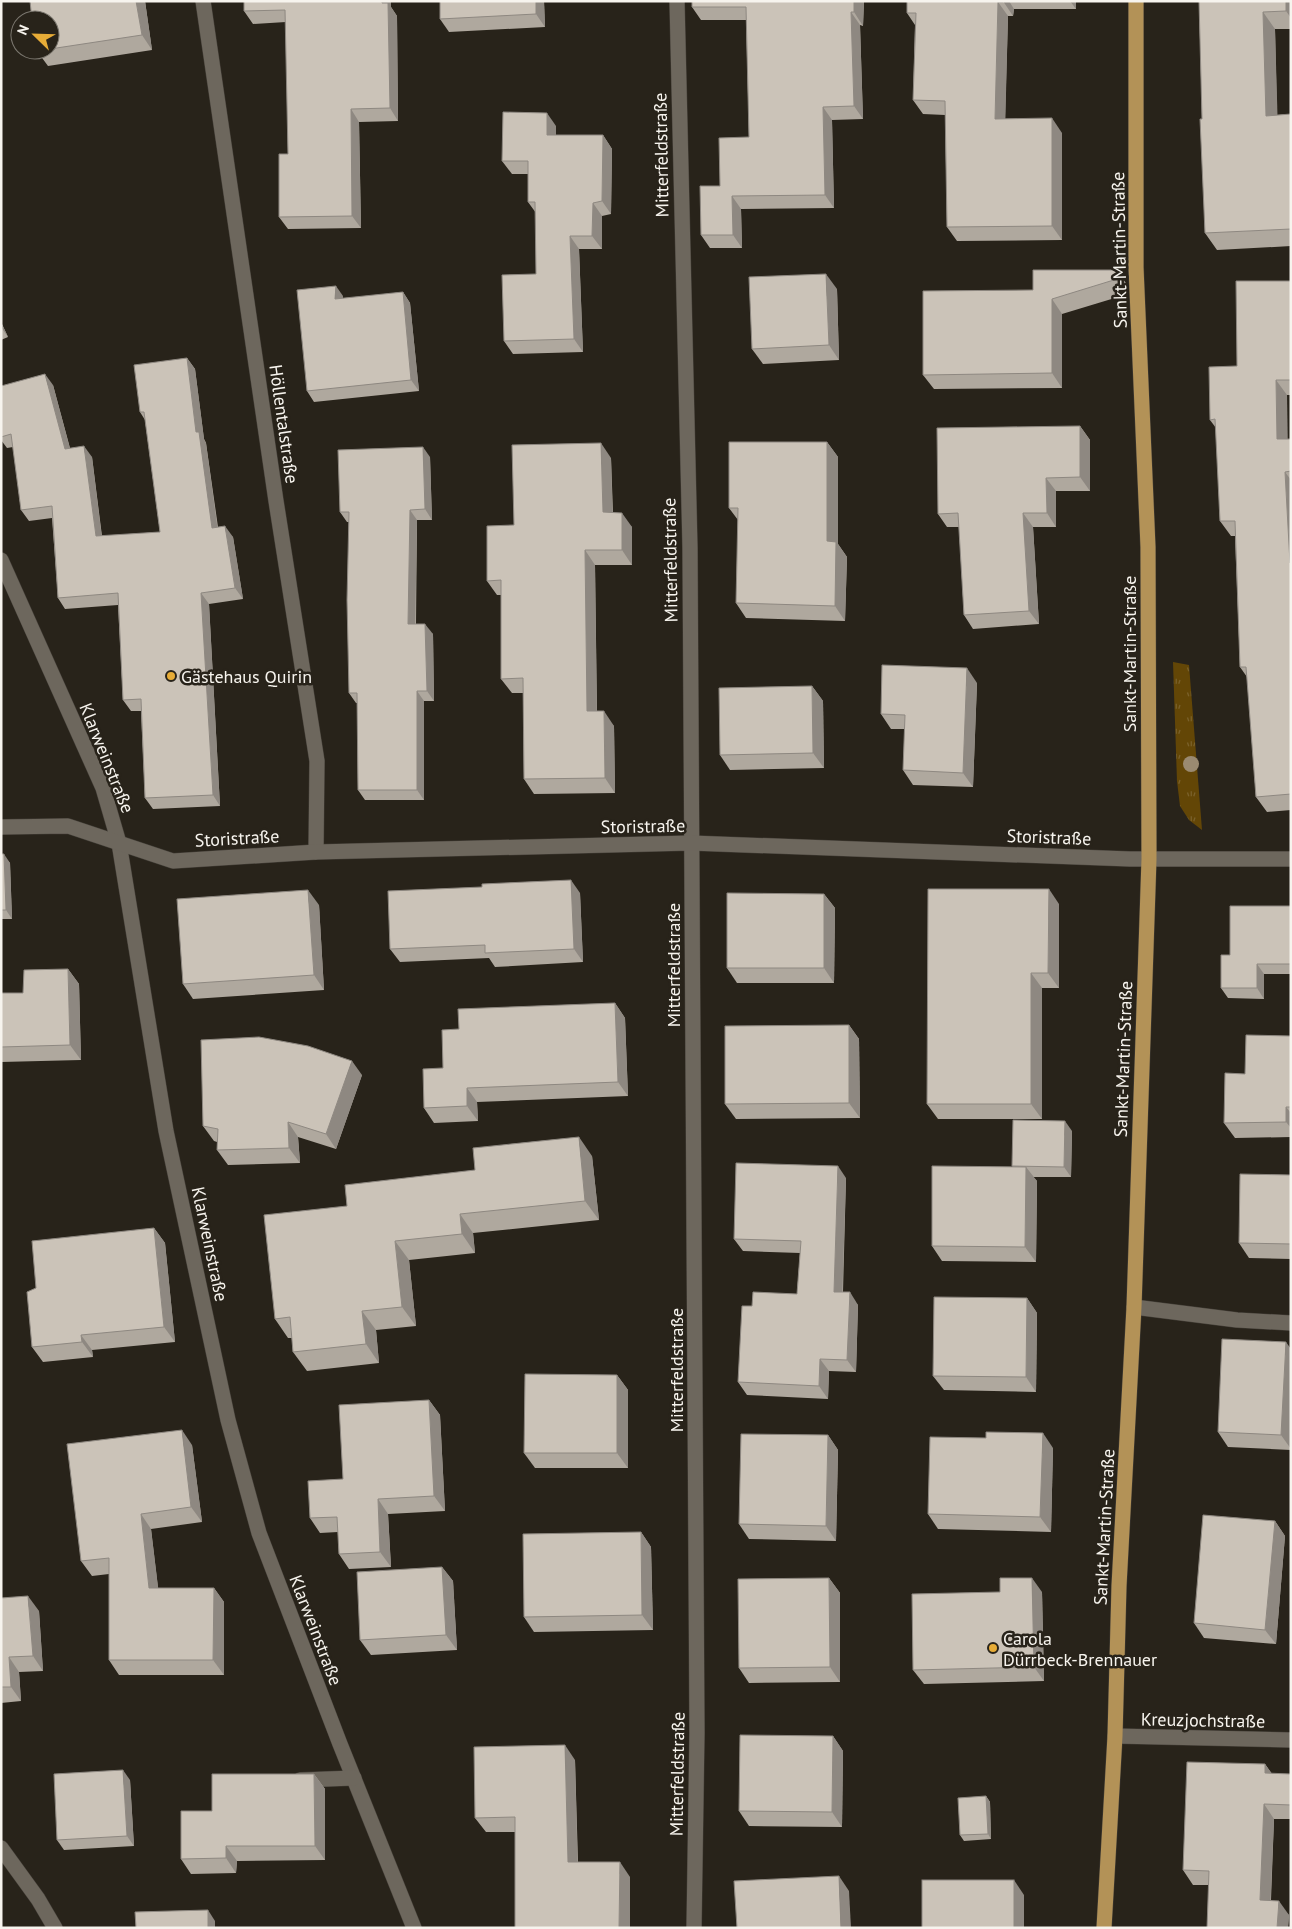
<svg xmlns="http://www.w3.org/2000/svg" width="1292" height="1929" viewBox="0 0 1292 1929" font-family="'PT Sans',sans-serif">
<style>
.grass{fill:url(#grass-tufts)}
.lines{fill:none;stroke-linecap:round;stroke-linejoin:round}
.minor-casing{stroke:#443f38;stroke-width:16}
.major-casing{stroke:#443f38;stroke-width:16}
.minor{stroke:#6d675d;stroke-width:15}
.major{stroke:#b39257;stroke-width:15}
.tree{fill:#9a8a71}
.wall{fill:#afa89e}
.shaded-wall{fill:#8e8881}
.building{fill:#cbc3b8;stroke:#8e8881}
.poi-dot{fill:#e7ac37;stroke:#28231a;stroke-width:2}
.labels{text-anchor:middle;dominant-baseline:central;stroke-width:5;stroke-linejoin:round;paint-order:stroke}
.street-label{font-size:18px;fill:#f7f4ee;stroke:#28231a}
.poi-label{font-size:18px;fill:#f7f4ee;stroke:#28231a;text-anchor:start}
</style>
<defs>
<pattern id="grass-tufts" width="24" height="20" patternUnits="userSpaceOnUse" patternTransform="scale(1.25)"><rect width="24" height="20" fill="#634606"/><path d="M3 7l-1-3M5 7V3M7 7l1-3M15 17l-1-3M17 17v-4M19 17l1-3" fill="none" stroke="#7a612b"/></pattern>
</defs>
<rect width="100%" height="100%" fill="#28231a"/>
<polygon class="grass" points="1173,662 1189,665 1202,830 1189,820 1180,806 1177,781"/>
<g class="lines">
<g class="minor-casing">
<g id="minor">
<polyline points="203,1 276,501 317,761 316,852"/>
<polyline points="677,1 690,548 697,1733 694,1928"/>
<polyline points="1,560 103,788 119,843 166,1131 228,1420 259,1533 340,1744 414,1928"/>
<polyline points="1,827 68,826 173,861 316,852 691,843 1130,859 1291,859"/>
<polyline points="1134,1307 1237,1320 1291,1323"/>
<polyline points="1115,1736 1291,1740"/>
<polyline points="300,1780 354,1778"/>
<polyline points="1,1848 38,1899 55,1928"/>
</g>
</g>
<g class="major-casing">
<polyline id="major" points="1104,1928 1115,1736 1119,1586 1134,1307 1149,859 1148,547 1136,267 1136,1"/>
</g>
<use href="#minor" class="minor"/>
<use href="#major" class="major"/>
</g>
<circle class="tree" cx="1191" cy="764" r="8"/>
<g class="wall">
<polygon points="145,1 152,50 48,66 37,51 37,50 50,50 50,20"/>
<polygon points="244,1 391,7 397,16 398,121 359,122 361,228 288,229 279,217 288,154 286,22 253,24 244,11"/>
<polygon points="544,1 545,27 449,32 440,19"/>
<polygon points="864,1 863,26 860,25 863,119 832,120 834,208 741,209 742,248 710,248 701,235 720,186 749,137 746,20 701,20 692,7"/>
<polygon points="907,1 1076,1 1076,9 1014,9 1013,16 1008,16 1005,119 1062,133 1062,240 957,241 947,227 945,115 923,114 913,100 915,25 907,13"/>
<polygon points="1199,1 1291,1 1291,29 1275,29 1277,115 1291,114 1291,246 1217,250 1205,233"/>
<polygon points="556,126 556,135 603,135 612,149 611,214 602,216 602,249 579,249 583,352 513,354 504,341 536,274 536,213 528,202 528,174 512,174 502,161"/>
<polygon points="1117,270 1127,285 1128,294 1062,314 1062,388 934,389 923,375 1033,290"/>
<polygon points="1291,281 1291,395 1287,395 1287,439 1291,439 1291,810 1267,812 1256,797 1247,677 1240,667 1235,536 1231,536 1220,521 1216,428 1210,420 1237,366"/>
<polygon points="837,289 839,360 763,364 752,349"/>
<polygon points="403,292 410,303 419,391 314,402 307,391 343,296 343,299"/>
<polygon points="1,322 8,337 1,340"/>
<polygon points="187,358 195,369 204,439 206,443 218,527 233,537 243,599 209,604 220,806 153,809 145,798 141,711 131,711 123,700 118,605 65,609 58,598 52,518 29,521 21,510 13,447 7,448 1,440 1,386 53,385 70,448 92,457 102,536 160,532 145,420 140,412"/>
<polygon points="1080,426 1090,440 1090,491 1056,491 1056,527 1033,527 1039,624 973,629 964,615 959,527 947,527 938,514"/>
<polygon points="827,442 838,457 838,544 847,557 845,621 746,618 736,603 738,520 729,508"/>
<polygon points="430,457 432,520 417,520 416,624 433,634 434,701 424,701 424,800 365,800 358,790 357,703 356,703 349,693 349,522 347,522 340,512"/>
<polygon points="611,458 613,513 632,527 632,565 595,565 597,711 614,726 615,793 534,794 524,779 523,693 512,693 501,679 501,595 497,595 487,581 514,525"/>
<polygon points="977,683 973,787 913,785 903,770 905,729 891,729 881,714"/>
<polygon points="812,686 823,701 824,768 730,770 720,755"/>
<polygon points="1,854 10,863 12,919 1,919"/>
<polygon points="482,887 580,893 583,962 495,967 489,958 400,962 390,949"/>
<polygon points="824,894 835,908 834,983 737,983 727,968"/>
<polygon points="1059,904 1059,988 1042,988 1042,1119 938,1119 927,1104"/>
<polygon points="319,905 324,990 193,999 183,984"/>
<polygon points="1291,906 1291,974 1264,974 1264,999 1228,998 1221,988 1230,955"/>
<polygon points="68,969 79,984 81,1060 1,1062 1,993 23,993"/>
<polygon points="615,1003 625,1018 628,1096 477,1102 478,1121 434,1123 424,1108 443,1068 459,1029"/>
<polygon points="849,1025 859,1039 860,1118 736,1119 725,1104"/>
<polygon points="1291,1036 1291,1137 1235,1138 1224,1123 1245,1074"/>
<polygon points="362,1075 336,1149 298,1137 300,1163 228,1165 217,1150 217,1142 214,1141 203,1126"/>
<polygon points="1072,1131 1071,1177 1033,1177 1037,1181 1036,1262 942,1261 932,1246 1013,1166"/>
<polygon points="592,1156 599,1220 473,1233 475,1253 409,1260 416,1326 376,1330 379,1363 307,1371 293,1352 292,1338 288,1338 275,1319 475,1170"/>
<polygon points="1291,1175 1291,1259 1249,1258 1239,1243"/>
<polygon points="846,1178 843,1292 858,1305 856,1372 829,1371 828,1399 747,1395 738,1382 752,1306 797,1294 800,1253 743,1251 734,1239"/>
<polygon points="154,1228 165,1243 175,1342 92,1350 93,1357 43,1362 32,1347 36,1288"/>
<polygon points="1027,1298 1037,1313 1036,1392 944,1390 933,1376"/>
<polygon points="1291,1349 1291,1450 1228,1447 1218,1432"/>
<polygon points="617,1375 628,1390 628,1468 535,1468 524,1453"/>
<polygon points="429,1400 440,1415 445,1511 388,1514 391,1567 349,1569 339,1554 338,1532 320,1533 310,1518 343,1479"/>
<polygon points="828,1435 838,1450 836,1541 749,1539 739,1524"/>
<polygon points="192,1445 202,1522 151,1529 158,1588 214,1588 224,1602 224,1675 119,1675 109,1660 109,1574 92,1576 81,1561"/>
<polygon points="1053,1448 1051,1532 938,1529 928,1514"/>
<polygon points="1275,1521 1285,1536 1276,1644 1204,1638 1194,1623"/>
<polygon points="641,1532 651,1547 653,1630 534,1632 524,1617"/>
<polygon points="442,1567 453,1581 457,1650 371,1655 360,1640"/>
<polygon points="829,1578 840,1593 840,1682 749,1683 739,1668"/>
<polygon points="1042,1592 1044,1681 924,1684 913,1670"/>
<polygon points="1,1598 39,1611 43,1671 19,1672 21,1701 1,1703"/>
<polygon points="833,1736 843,1751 842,1827 749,1826 739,1811"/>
<polygon points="575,1760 578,1862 630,1877 630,1928 515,1928 515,1832 486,1832 475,1818"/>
<polygon points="1265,1764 1272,1774 1291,1774 1291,1819 1274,1819 1271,1900 1289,1915 1288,1928 1207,1928 1209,1885 1193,1885 1183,1870"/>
<polygon points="314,1774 325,1789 325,1860 237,1861 236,1873 191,1874 181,1859 212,1811"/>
<polygon points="130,1780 134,1846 64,1850 57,1840"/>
<polygon points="986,1796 990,1802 991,1839 964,1841 960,1835"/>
</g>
<g class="shaded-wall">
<polygon points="136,1 145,1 152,50 142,35"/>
<polygon points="382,1 391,1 391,7 397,16 398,121 390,108"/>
<polygon points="536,1 544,1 545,27 536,14"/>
<polygon points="854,1 864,1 863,26 854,12"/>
<polygon points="1003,1 1009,1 1014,9 1013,16"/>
<polygon points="1070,1 1076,1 1076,9"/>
<polygon points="1286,1 1291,1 1291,18 1286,11"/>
<polygon points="998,2 1008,16 1005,133 995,119"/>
<polygon points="851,12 860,25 863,119 854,106"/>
<polygon points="1263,12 1275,29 1278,133 1266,116"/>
<polygon points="823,107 832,120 834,208 825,195"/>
<polygon points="351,109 359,122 361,228 352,216"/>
<polygon points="547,113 556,126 556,148 547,135"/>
<polygon points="1052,118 1062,133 1062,240 1052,226"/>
<polygon points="603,135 612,149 611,214 602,201"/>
<polygon points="732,196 741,209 742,248 733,235"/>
<polygon points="593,203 602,216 602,249 592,236"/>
<polygon points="570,236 579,249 583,352 574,339"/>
<polygon points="1117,270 1127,285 1128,294 1117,279"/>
<polygon points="826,274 837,289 839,360 829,345"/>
<polygon points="336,286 343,296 342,310 335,299"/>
<polygon points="403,292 410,303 419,391 411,380"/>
<polygon points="1052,299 1062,314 1062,388 1052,373"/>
<polygon points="1,322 8,337 1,327"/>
<polygon points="187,358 195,369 204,439 206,443 219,539 212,528 196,432"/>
<polygon points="45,374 53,385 73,460 65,449"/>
<polygon points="1276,380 1287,395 1288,454 1277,439"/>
<polygon points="1080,426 1090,440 1090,491 1080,477"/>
<polygon points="827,442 838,457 838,544 847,557 845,621 835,606 827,541"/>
<polygon points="601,443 611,458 613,527 603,512"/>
<polygon points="84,446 92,457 103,547 96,536"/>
<polygon points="423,447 430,457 432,520 425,509"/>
<polygon points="1285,472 1291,480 1291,565 1290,563"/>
<polygon points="1046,478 1056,491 1056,527 1047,513"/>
<polygon points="410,510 417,520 415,635 408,624"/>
<polygon points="622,513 632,527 632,565 622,550"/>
<polygon points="1023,513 1033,527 1039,624 1029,611"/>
<polygon points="225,526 233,537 243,599 235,588"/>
<polygon points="585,550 595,565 597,726 587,711"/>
<polygon points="201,593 209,604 220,806 213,795"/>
<polygon points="425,624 433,634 434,701 427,691"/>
<polygon points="967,668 977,683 973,787 963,773"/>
<polygon points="812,686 823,701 824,768 813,753"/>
<polygon points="417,691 424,701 424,800 417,790"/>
<polygon points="604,711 614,726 615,793 605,778"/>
<polygon points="4,854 10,863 12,919 6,910"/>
<polygon points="571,880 580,893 583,962 574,949"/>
<polygon points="1049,889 1059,904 1059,988 1048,973"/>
<polygon points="308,890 319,905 324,990 314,975"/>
<polygon points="824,894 835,908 834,983 824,968"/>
<polygon points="1257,964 1264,974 1264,999 1257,988"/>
<polygon points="68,969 79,984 81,1060 70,1045"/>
<polygon points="1031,973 1042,988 1042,1119 1031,1104"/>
<polygon points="615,1003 625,1018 628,1096 618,1082"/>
<polygon points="849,1025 859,1039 860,1118 849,1103"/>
<polygon points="352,1061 362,1075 336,1149 326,1134"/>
<polygon points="467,1088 477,1102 478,1121 467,1106"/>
<polygon points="1286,1107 1291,1113 1291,1128 1286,1122"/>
<polygon points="1065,1121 1072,1131 1071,1177 1064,1167"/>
<polygon points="288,1122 298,1137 300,1163 289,1148"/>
<polygon points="579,1137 592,1156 599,1220 585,1201"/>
<polygon points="838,1166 846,1178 842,1304 834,1292"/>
<polygon points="1026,1167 1037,1181 1036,1262 1025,1247"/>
<polygon points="460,1214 473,1233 475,1253 462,1234"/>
<polygon points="154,1228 165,1243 175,1342 164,1327"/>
<polygon points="395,1241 409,1260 416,1326 402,1307"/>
<polygon points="850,1292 858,1305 856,1372 847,1360"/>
<polygon points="1027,1298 1037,1313 1036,1392 1026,1377"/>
<polygon points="362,1311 376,1330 379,1363 366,1344"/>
<polygon points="81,1335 92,1350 93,1357 82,1342"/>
<polygon points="1286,1342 1291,1349 1291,1449 1281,1435"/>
<polygon points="820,1359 829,1371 828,1399 819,1386"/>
<polygon points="617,1375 628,1390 628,1468 617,1453"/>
<polygon points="429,1400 440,1415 445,1511 434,1496"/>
<polygon points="182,1430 192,1445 202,1522 191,1507"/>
<polygon points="1043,1433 1053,1448 1051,1532 1040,1517"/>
<polygon points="828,1435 838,1450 836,1541 826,1526"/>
<polygon points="378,1499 388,1514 391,1567 380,1552"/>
<polygon points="141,1514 151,1529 160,1603 149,1588"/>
<polygon points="1275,1521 1285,1536 1276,1644 1265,1630"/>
<polygon points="641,1532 651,1547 653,1630 642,1615"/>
<polygon points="442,1567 453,1581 457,1650 446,1635"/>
<polygon points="829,1578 840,1593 840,1682 830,1667"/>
<polygon points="1032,1578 1042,1592 1044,1681 1034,1667"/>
<polygon points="214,1588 224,1602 224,1675 213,1660"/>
<polygon points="28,1596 39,1611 43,1671 33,1656"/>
<polygon points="9,1657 19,1672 21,1701 11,1687"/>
<polygon points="833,1736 843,1751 842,1827 832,1812"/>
<polygon points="565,1745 575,1760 578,1877 568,1862"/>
<polygon points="1265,1764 1275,1778 1265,1773"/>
<polygon points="123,1770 130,1780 134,1846 127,1836"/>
<polygon points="314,1774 325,1789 325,1860 315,1846"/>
<polygon points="986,1796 990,1802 991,1839 988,1834"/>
<polygon points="1264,1804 1274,1819 1270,1914 1260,1900"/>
<polygon points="226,1846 237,1861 236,1873 226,1858"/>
<polygon points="620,1862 630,1877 630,1928 619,1928"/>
<polygon points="839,1876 849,1891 851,1928 841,1928"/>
<polygon points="1014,1880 1024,1895 1024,1928 1014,1928"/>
<polygon points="1279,1901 1289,1915 1288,1928 1277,1928"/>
<polygon points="208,1910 215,1921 215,1928 208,1928"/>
</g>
<g class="building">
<polygon points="30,1 136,1 142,35 50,49 50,20 32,20"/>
<polygon points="244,1 382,1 382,3 388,3 390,108 351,109 352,216 279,217 279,154 288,154 285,10 244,11"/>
<polygon points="440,1 536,1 536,14 440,19"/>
<polygon points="692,1 854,1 854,12 851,12 854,106 823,107 825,195 732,196 733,235 701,235 700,186 720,186 719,138 749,137 746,7 692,7"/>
<polygon points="907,1 1003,1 1003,2 998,2 995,119 1052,118 1052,226 947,227 945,101 913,100 916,13 907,13"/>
<polygon points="1199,1 1286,1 1286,11 1263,12 1266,116 1291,114 1291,229 1205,233 1200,119 1202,119"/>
<polygon points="503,112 547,113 547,135 603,135 602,201 593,203 592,236 570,236 574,339 504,341 502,275 536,274 535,202 528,202 528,161 502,161"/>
<polygon points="1033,270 1117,270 1117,279 1052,299 1052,373 923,375 923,291 1033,290"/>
<polygon points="826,274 829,345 752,349 749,277"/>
<polygon points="1236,281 1291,281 1291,380 1276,380 1277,439 1291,439 1291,471 1285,472 1290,563 1291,563 1291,794 1256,797 1246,667 1240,667 1235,521 1220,521 1215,419 1210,420 1209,367 1237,366"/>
<polygon points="336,286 335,299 403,292 411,380 307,391 297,290"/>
<polygon points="187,358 196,432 199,432 212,528 225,526 235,588 201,593 213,795 145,798 141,699 123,700 118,593 58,598 52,506 21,510 11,434 1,437 1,386 45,374 65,449 84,446 96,536 160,532 144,412 140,412 134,365"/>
<polygon points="1080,426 1080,477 1046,478 1047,513 1023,513 1029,611 964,615 958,513 938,514 937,428"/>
<polygon points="729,442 827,442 827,541 836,542 835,606 736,603 738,508 729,508"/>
<polygon points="601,443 603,512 622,513 622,550 585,550 587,711 604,711 605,778 524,779 523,678 501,679 501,580 487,581 487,526 514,525 512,445"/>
<polygon points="423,447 425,509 410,510 408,624 425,624 427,691 417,691 417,790 358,790 357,693 349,693 347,600 349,512 340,512 338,450"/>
<polygon points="882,665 967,668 963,773 903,770 905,715 881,714"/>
<polygon points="812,686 813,753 720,755 719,688"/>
<polygon points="1,854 4,854 6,910 1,910"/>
<polygon points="571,880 574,949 485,953 485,945 390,949 388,891 482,887 482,884"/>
<polygon points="928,889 1049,889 1048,973 1031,973 1031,1104 927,1104"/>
<polygon points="308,890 314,975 183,984 177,899"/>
<polygon points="727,893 824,894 824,968 727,968"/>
<polygon points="1230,906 1291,906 1291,964 1257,964 1257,988 1221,988 1221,955 1230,955"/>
<polygon points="68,969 70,1045 1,1047 1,993 23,993 24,970"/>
<polygon points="615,1003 618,1082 467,1088 467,1106 424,1108 423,1069 443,1068 442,1030 459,1029 458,1009"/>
<polygon points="849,1025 849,1103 725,1104 725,1026"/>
<polygon points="1246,1035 1291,1036 1291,1107 1286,1107 1286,1122 1224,1123 1225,1073 1245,1074"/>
<polygon points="259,1037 308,1046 352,1061 326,1134 288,1122 289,1148 217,1150 218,1129 203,1126 201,1040"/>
<polygon points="1013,1120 1065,1121 1064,1167 1012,1166"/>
<polygon points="579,1137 585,1201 460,1214 462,1234 395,1241 402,1307 362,1311 366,1344 293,1352 290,1317 275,1319 264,1215 347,1206 345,1185 475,1170 473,1148"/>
<polygon points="736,1163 838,1166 834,1292 850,1292 847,1360 820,1359 819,1386 738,1382 742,1306 752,1306 753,1292 797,1294 801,1241 734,1239"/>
<polygon points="932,1166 1026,1167 1025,1247 932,1246"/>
<polygon points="1240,1174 1291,1175 1291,1244 1239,1243"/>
<polygon points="154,1228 164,1327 81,1335 82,1342 32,1347 27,1292 36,1288 32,1241"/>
<polygon points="934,1297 1027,1298 1026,1377 933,1376"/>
<polygon points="1222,1339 1286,1342 1281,1435 1218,1432"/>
<polygon points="525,1374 617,1375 617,1453 524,1453"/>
<polygon points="429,1400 434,1496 378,1499 380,1552 339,1554 337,1517 310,1518 308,1481 343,1479 339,1405"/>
<polygon points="182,1430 191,1507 141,1514 149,1588 214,1588 213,1660 109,1660 109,1558 81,1561 67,1444"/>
<polygon points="986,1432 1043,1433 1040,1517 928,1514 930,1437 986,1438"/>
<polygon points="741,1434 828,1435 826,1526 739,1524"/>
<polygon points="1203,1515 1275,1521 1265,1630 1194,1623"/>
<polygon points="641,1532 642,1615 524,1617 523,1534"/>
<polygon points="442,1567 446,1635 360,1640 357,1572"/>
<polygon points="829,1578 830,1667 739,1668 738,1579"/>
<polygon points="1000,1578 1032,1578 1034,1667 913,1670 912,1594 1000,1592"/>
<polygon points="28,1596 33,1656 9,1657 11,1687 1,1687 1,1598"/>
<polygon points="740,1735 833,1736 832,1812 739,1811"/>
<polygon points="565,1745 568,1862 620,1862 619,1928 515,1928 515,1817 475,1818 474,1747"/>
<polygon points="1187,1762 1265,1764 1265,1773 1291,1774 1291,1805 1264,1804 1260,1900 1279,1901 1277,1928 1207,1928 1209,1871 1183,1870"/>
<polygon points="123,1770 127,1836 57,1840 54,1774"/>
<polygon points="212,1774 314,1774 315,1846 226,1846 226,1858 181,1859 181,1811 212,1811"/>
<polygon points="986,1796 988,1834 960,1835 958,1798"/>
<polygon points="839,1876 841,1928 737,1928 734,1881"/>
<rect x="922" y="1880" width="92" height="48"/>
<polygon points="208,1910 208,1928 136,1928 135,1912"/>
</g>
<g class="poi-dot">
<circle cx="171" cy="676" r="5"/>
<circle cx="993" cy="1648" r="5"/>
</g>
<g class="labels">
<g class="street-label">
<text transform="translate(661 155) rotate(-91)">Mitterfeldstraße</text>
<text transform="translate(1119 250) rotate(-91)">Sankt-Martin-Straße</text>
<text transform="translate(284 424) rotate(82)">Höllentalstraße</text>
<text transform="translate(670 560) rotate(-91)">Mitterfeldstraße</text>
<text transform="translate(1129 654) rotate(-90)">Sankt-Martin-Straße</text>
<text transform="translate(107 758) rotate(68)">Klarweinstraße</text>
<text transform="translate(643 826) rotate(-1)">Storistraße</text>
<text transform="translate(1049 837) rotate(2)">Storistraße</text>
<text transform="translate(237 838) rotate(-3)">Storistraße</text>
<text transform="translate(673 965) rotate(-90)">Mitterfeldstraße</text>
<text transform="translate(1123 1059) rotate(-88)">Sankt-Martin-Straße</text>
<text transform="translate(210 1244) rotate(78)">Klarweinstraße</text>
<text transform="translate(676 1370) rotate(-90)">Mitterfeldstraße</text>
<text transform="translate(1104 1527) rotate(-87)">Sankt-Martin-Straße</text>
<text transform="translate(316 1630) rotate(69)">Klarweinstraße</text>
<text transform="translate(1203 1720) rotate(1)">Kreuzjochstraße</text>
<text transform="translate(677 1774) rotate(-89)">Mitterfeldstraße</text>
</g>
<g class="poi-label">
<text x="181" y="676">Gästehaus Quirin</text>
<text x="1003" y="1638">Carola<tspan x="1003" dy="21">Dürrbeck-Brennauer</tspan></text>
</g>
</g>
<rect width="1292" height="1929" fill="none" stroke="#f7f4ee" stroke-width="5"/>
<g transform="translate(35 35) rotate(293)"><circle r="24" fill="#28231a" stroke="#7b776f"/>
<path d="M0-4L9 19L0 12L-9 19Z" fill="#e7ac37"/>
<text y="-8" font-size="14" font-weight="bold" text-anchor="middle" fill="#f7f4ee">N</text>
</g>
</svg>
